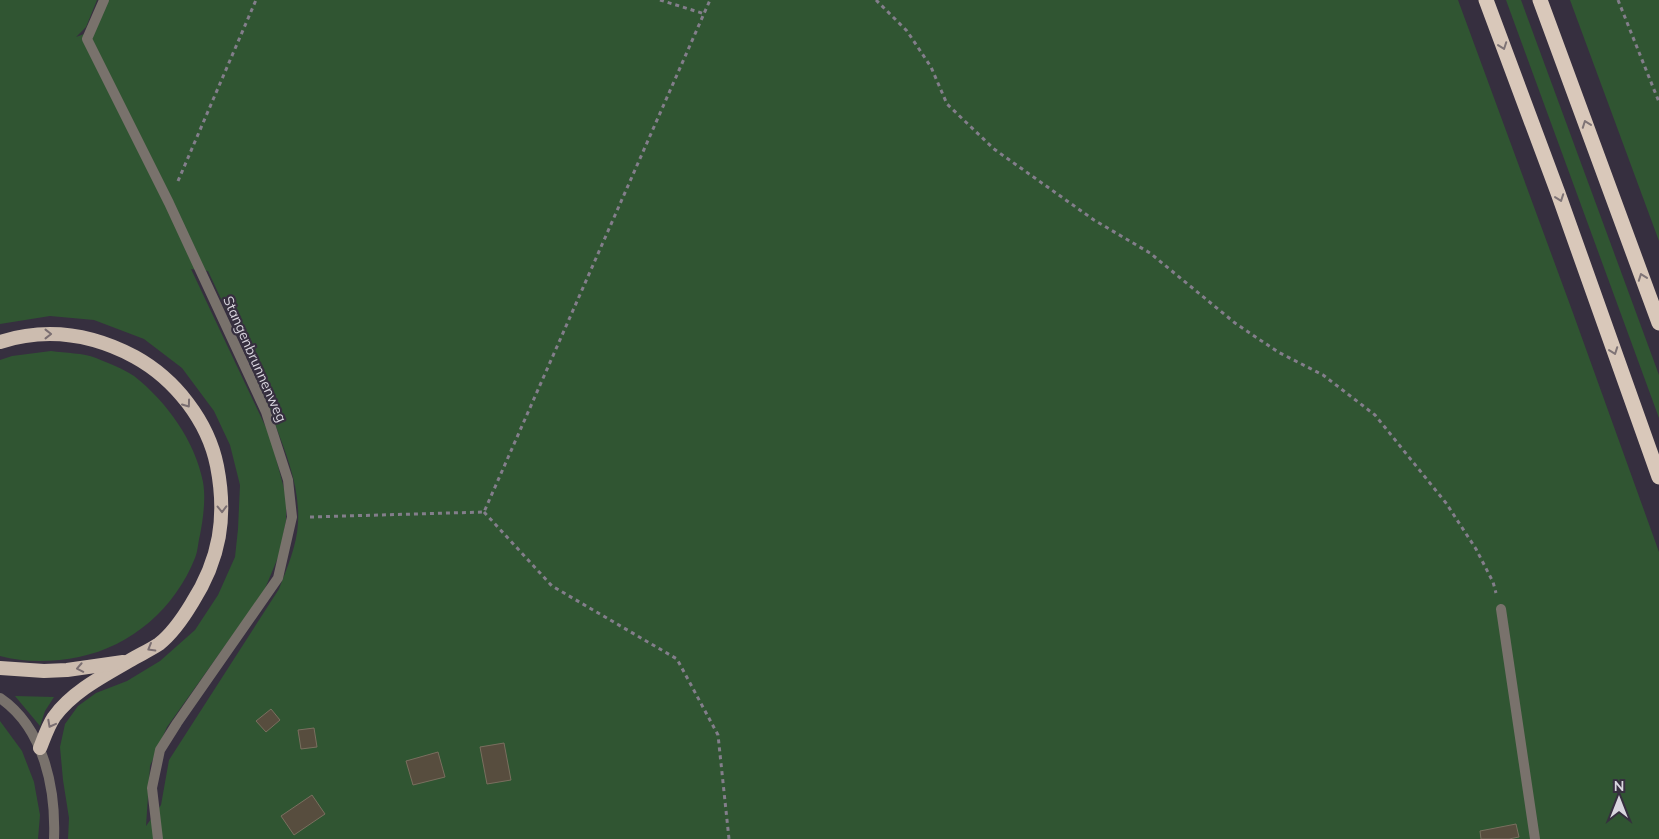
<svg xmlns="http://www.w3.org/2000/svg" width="1659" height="839" viewBox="0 0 1659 839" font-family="Mulish,sans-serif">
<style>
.green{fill:#305532;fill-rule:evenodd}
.building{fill:#574d3e;stroke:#796f5f}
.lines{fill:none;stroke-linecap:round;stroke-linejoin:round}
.path{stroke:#837e8b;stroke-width:3;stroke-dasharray:4 4;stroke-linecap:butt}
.service{stroke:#79726c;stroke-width:10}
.minor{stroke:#79726c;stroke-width:10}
.trunk{stroke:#ccbcaf;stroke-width:14}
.motorway{stroke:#d9c8ba;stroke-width:15}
.oneway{stroke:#7f7476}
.oneway2{stroke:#7a6e71}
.labels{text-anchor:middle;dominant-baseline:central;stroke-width:4.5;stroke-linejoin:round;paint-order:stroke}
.street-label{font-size:14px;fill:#d9d6df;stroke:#362f3f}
</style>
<rect width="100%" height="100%" fill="#362f3f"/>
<g class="green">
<path d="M0,0H97L86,27L76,37L95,30L108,0H1458L1573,313L1659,552V839H68L69,818L63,780L60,747L65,724L78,706L96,693L127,681L160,661L195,630L218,595L235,557L238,529L240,485L230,445L214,411L182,368L144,339L94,320L50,316L0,324ZM191,269L208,271C232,322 255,372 275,424C287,456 300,488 298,523C297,545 287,568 279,589L169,760L161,805L146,826L150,766L167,727L264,591L279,555L286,521V496L270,436Z"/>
<polygon points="1506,0 1521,0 1659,375 1659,418"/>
<polygon points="1570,0 1659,0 1659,241"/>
<path d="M51,351C66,353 83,353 96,358C108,363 124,369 134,376C167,402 195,441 203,482C206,499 203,519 200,535C198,542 198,551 195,558C175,608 132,646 79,657C54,662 25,663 0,656V360L12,356Z"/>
<polygon points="15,696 54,697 45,711 40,726"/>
<polygon points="0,721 22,751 34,782 40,815 38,839 0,839"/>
</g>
<g class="building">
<polygon points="271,709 280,720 266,732 256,721"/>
<polygon points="314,728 317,747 301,749 298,730"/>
<polygon points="504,743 511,780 487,784 480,747"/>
<polygon points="438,752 445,777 413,785 406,761"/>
<polygon points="312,795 325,814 294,835 281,816"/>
<polygon points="1516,824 1519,837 1509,839 1481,839 1480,831"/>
</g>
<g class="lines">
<g class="path">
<polyline points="660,0 705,14"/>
<polyline points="876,0 907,31 931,67 947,104 994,149 1094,220 1150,253 1235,323 1278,352 1323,375 1375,415 1446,503 1476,549 1493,582 1496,593"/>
<polyline points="1618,0 1659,102"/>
<polyline points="178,181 256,0"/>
<polyline points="484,512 552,586 677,659 718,735 729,839"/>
<polyline points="310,517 484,512 710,0"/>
</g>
<g class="service">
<polyline points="104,0 87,39 169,203 266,412 288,480 292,517 278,578 177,723 160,750 152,788 158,839"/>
<polyline points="1501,609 1535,839"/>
</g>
<path class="minor" d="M0,698C44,728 56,789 54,839"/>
<g class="trunk">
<path d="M0,342C47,327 92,334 135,357C175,379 208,421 217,466C227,517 220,559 192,603C183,618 173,633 159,644C150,650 139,655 129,661C103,676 72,692 54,717C48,726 44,738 40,748"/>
<polyline points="0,668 44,671 67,670 123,662"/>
</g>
<g class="motorway">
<polyline points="1486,0 1558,193 1659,477"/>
<polyline points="1540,0 1659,323"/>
</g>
</g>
<defs><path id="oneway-chevron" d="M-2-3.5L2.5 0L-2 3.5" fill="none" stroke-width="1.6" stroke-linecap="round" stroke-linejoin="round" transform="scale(1.25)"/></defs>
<g class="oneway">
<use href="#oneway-chevron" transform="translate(1503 46) rotate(70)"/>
<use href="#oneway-chevron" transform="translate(1586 124) rotate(-110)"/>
<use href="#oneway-chevron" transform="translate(1560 198) rotate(70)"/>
<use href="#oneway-chevron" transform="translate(1642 277) rotate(-110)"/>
<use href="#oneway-chevron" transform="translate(1614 351) rotate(70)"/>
</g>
<g class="oneway2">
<use href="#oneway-chevron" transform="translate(48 334)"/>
<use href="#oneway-chevron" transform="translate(187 404) rotate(54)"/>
<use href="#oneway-chevron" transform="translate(222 509) rotate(89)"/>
<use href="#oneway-chevron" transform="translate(151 648) rotate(150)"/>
<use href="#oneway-chevron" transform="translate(80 668) rotate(169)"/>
<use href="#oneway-chevron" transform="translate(51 724) rotate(118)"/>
</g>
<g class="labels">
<g class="street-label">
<text transform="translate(255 359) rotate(66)">Stangenbrunnenweg</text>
</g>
</g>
<g transform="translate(1619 799)" stroke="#362f3f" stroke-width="4" paint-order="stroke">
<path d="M0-4L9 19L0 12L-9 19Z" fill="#d9d6df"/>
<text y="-8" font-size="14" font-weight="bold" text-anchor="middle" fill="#d9d6df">N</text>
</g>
</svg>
